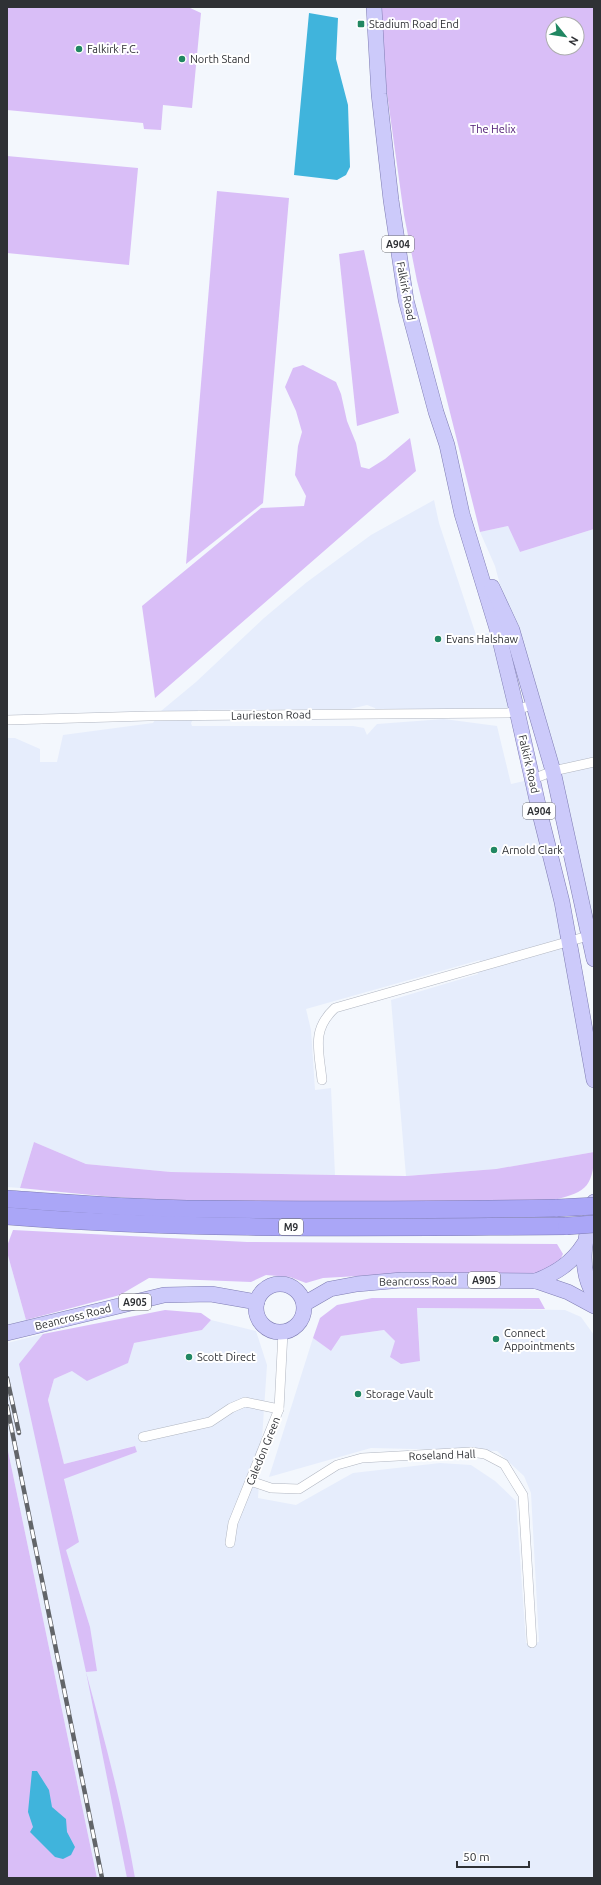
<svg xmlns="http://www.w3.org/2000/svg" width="601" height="1885" viewBox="0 0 601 1885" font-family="Ubuntu,sans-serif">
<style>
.built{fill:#e6edfc}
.green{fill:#d9bef7;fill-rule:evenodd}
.water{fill:#40b4dc}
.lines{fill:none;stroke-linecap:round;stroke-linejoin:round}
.minor-casing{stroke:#b1b6c1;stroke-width:10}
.primary-casing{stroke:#7f7db3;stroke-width:16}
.motorway-casing{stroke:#7f7db3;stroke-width:18}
.minor{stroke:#fff;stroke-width:9}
.primary{stroke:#cccafa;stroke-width:15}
.motorway{stroke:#aaa6f7;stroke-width:17}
.rail-casing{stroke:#626569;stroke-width:4.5}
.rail{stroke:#fff;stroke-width:3;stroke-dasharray:9;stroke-linecap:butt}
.motorway-bridge-casing{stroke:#7f7db3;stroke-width:18;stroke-linecap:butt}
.motorway-bridge{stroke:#aaa6f7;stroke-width:17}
.poi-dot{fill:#218762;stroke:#fff;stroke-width:1.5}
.labels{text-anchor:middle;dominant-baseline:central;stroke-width:4;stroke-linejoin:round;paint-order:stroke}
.shield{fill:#fff;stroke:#6d6f72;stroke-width:1}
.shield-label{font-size:10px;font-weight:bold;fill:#2f3135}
.poi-label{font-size:11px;fill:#2f3135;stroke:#fff;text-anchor:start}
.park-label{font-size:11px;fill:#4a1570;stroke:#fff}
.street-label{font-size:11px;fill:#2f3135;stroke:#fff}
</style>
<rect width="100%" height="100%" fill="#f3f7fd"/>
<g class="built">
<polygon points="434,500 439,523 476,635 498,632 517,711 377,714 375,708 367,705 350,709 198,710 191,723 192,726 353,726 364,728 367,735 377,724 444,719 497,726 511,784 533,779 594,1080 594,1152 496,1169 406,1176 391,1000 478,974 480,960 306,1009 311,1030 315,1090 331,1088 335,1175 171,1172 86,1164 34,1142 20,1188 7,1187 7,738 15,738 40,749 40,762 57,762 63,735 153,723 161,711 196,682 264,618 307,582 371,535"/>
<polygon points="508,526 520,552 594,529 594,959 512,630 495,566 480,532"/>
<polygon points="7,1252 26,1320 7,1325"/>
<polygon points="417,1308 565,1310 581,1317 594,1335 594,1878 97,1878 7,1446 7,1343 43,1334 38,1371 79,1542 64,1478 137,1452 134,1446 64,1464 48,1400 54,1379 134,1343 202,1330 211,1320 256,1331 267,1365 258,1498 296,1505 353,1473 440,1463 471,1465 495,1481 516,1501 526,1643 539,1642 531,1493 524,1476 497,1451 371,1448 269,1477 313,1338 331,1351 341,1336 384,1330 395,1341 420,1360"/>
</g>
<g class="green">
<polygon points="7,7 188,7 201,13 192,108 163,105 161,130 144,129 143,123 7,110"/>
<path d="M375,7H594V529L520,552L508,526L480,532L417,281L404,215ZM553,24H577V48H553Z"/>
<polygon points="7,156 138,168 129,265 7,253"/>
<polygon points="217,191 289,198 263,503 186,564"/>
<polygon points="364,250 399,413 357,426 339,254"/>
<polygon points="303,365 336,382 341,394 347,421 356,443 361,467 369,469 385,459 410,438 416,471 155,698 142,606 261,508 304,506 306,496 295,475 298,446 302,432 296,411 285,387 293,368"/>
<path d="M34,1142L86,1164L171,1172L335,1175L406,1176L496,1169L594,1152C594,1190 583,1193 549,1201L243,1204L112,1197L20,1188Z"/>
<polygon points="13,1230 247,1242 557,1244 563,1254 556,1268 537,1276 395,1274 323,1278 306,1283 290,1277 266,1275 251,1282 149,1278 120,1295 26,1320 7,1252 7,1246"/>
<polygon points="372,1298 539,1298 545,1309 417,1308 420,1361 401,1364 390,1357 395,1341 384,1330 341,1336 331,1351 313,1338 320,1318 337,1305"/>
<path d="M165,1310L201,1313L211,1320L202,1330L134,1343L128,1363L87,1381L72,1371L54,1379L48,1400L64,1464L135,1446L137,1452L64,1479L79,1542L66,1550L90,1627L97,1671L86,1672C105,1741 123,1808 135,1878H127L86,1672L19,1364L43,1334Z"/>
<polygon points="7,1446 97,1878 7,1878"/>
</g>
<g class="water">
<polygon points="309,13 338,18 336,59 348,105 350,167 346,175 337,180 294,175"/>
<polygon points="32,1771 37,1771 49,1790 52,1807 66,1819 67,1832 75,1847 71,1855 63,1859 55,1857 30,1832 33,1827 28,1812"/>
</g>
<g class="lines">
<g class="minor-casing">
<g id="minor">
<polyline points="7,720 148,716 508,713 534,704"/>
<polyline points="533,779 553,771 594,762"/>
<path d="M322,1080C319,1050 311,1030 335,1008L588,936"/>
<polyline points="143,1437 210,1422 231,1408 245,1402 279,1409"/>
<polyline points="250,1481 271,1488 299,1489 337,1465 362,1458 471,1452 485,1454 504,1464 523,1495 532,1643"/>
<polyline points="230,1543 233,1523 279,1409 283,1332"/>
</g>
</g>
<g class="primary-casing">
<g id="primary">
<polyline points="374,7 379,94 391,200 406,300 436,412 447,445 462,514 498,632 517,711 541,818 562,902 594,1080"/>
<polyline points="492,587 512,630 553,771 594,959"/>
<path d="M594,1202C587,1234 576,1264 594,1295"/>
<path d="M536,1281C556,1273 572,1263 584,1244"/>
<circle cx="280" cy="1308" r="24"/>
<polyline points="304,1304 330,1289 357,1284 402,1280 536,1281 568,1292 594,1306"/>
<polyline points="7,1333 164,1295 211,1294 257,1302"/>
</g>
</g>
<g class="motorway-casing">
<g id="motorway">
<path d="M7,1199C71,1203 136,1209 200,1209C319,1210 438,1210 557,1208"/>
<path d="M7,1216C194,1231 380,1227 567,1226"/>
</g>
</g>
<use href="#minor" class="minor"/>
<use href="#primary" class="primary"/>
<use href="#motorway" class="motorway"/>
<g class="rail-casing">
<g id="rail">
<polyline points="7,1378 19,1433"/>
<polyline points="7,1406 102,1878"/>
</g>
</g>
<use href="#rail" class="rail"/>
<g class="motorway-bridge-casing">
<g id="motorway-bridge">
<polyline points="557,1208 594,1206"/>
<polyline points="567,1226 594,1224"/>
</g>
</g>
<use href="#motorway-bridge" class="motorway-bridge"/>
</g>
<g class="poi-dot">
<rect x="357" y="20" width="8" height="8" rx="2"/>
<circle cx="79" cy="49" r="4"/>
<circle cx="182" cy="59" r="4"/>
<circle cx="438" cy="639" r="4"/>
<circle cx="494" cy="850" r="4"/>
<circle cx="496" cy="1339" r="4"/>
<circle cx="189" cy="1357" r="4"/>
<circle cx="358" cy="1394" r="4"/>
</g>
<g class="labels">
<g class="shield">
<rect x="382" y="236" width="32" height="16" rx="3"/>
<rect x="523" y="803" width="32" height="16" rx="3"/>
<rect x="279" y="1219" width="24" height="16" rx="3"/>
<rect x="468" y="1272" width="32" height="16" rx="3"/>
<rect x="119" y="1294" width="32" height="16" rx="3"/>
</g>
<g class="shield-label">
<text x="398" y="244">A904</text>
<text x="539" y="811">A904</text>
<text x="291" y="1227">M9</text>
<text x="484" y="1280">A905</text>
<text x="135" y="1302">A905</text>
</g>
<g class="poi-label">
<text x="369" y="24">Stadium Road End</text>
<text x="87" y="49">Falkirk F.C.</text>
<text x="190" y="59">North Stand</text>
<text x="446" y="639">Evans Halshaw</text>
<text x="502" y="850">Arnold Clark</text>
<text x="504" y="1333">Connect<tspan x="504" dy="13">Appointments</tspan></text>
<text x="197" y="1357">Scott Direct</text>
<text x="366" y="1394">Storage Vault</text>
</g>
<g class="park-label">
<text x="493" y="129">The Helix</text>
</g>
<g class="street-label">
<text transform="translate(406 291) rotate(79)">Falkirk Road</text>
<text transform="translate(271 715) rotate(-1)">Laurieston Road</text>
<text transform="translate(529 764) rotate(77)">Falkirk Road</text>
<text transform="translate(418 1281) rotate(-1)">Beancross Road</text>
<text transform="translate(73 1317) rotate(-14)">Beancross Road</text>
<text transform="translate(263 1451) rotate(-68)">Caledon Green</text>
<text transform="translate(442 1455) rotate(-2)">Roseland Hall</text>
</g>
</g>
<rect width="601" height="1885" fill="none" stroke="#2f3135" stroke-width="16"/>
<g transform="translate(565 36) rotate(120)"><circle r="19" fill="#ffffff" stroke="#acadae"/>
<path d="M0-3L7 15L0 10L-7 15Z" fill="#218762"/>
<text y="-6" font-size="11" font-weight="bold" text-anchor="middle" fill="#2f3135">N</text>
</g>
<path d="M457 1861v6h72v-6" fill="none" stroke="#2f3135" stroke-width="2"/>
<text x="463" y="1861" font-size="12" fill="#2f3135" stroke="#ffffff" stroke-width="3" paint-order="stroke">50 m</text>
</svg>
